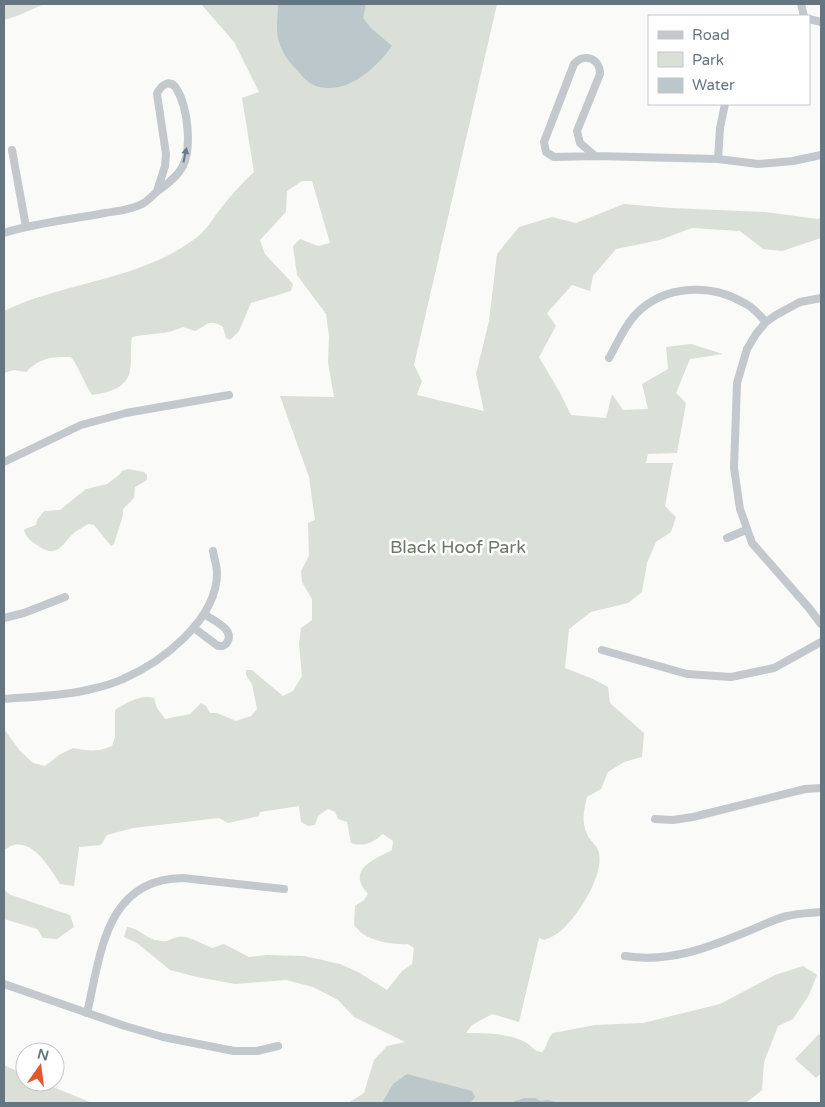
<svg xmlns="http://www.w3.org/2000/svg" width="825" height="1107" viewBox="0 0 825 1107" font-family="'Varela Round',sans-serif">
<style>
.green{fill:#dadfd7}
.water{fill:#bbc7cb}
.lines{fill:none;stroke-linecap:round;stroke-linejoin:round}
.minor{stroke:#c3c8cc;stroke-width:8}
.oneway{fill:#6a7a87}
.labels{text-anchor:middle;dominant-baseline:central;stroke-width:5;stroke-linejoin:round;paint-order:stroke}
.park-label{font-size:18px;fill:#687a64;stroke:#fff}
</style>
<rect width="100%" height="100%" fill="#fafaf8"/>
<g class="green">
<polygon points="4,4 44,4 17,16 4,20"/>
<path d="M201,4H497L414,365L422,381L417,395L484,411L476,374L489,321L497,254L519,227L552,217L576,223L624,204L671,208L765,212L818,219L821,217V238L782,251L763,249L740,231L692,228L660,240L616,249L593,276L590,291L572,285L547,313L556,326L539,357L559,391L571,415L606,418L612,394L623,410L648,409L642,384L668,369L666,347L691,344L723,354L690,359L676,393L686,403L677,453L648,454L646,463H673L665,506L676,517L671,532L656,542L647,563L642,592L628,603L591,612L569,629L565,668L593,679L608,687L610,703L644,733L642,757L624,762L608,772L601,789L587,797C584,810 581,821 587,834C589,840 596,844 598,850C607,872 576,920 558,933C554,936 549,938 544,940L539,938L519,1022L492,1014L472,1025L466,1033C485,1033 507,1033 525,1042C531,1045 534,1052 542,1052C548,1046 547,1038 553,1033L595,1025L643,1023L720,1004L775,975L803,966L817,975L809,995L793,1019L778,1026L764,1062L762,1090L746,1103H348L364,1093L374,1060L387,1046L405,1042L354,1017L338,1000L313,987L286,980L235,984L197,977L170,970L137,943L124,937L127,927C139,928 144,937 155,940C171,943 165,940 178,937C188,935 202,944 212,948L224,944L249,957L267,955L304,956L340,964L358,972L387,990L402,971L412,964L414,948L408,944C394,945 375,942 363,934C360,932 357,928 354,925L355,906L364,900L368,894C346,870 373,860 392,850L393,841L383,834C372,843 365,847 351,843L347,822L338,819L335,812L328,809L318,816L315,825L308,826L301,822L299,806L260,812L259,816L228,823L219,818L133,828L107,835L101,845L79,847L74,886L60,884C51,870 35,841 14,845C11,845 7,849 4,850V729L20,751L33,763L45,766L59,755L73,748C88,751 98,752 112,746L115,737V710C126,703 141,694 154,698L157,708L165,719L190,714L201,703L206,706L210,713H217L236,721L251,716L257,709L252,684L246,675V670H252L283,696L293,691L302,676L299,644L301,628L312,620V599L302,582L301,571L309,556L308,523L315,520L309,477L280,396L334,397L328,362L329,336L326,314L297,275L293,246L300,239L318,246L330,243L312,181H302L287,191L286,212L260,240L265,254L293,284L291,291L251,303L239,331L230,340L226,338L223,327C209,318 208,325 195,331L183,327C166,335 149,333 132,337C130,348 132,359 130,370C128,388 107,393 92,395C84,383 80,369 71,357C50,357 42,357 26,372L14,370L4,373V311C66,281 139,281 196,238C207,230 213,218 221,208C231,195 242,183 254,172L242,98L259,92L234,42Z"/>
<path d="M128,469L144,472L147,475V480L135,487L134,498L123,509V515L114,544L111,546L94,525L88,524C84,527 79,529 75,532C63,542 59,559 40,547C31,541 29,541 24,531L25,529L36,525L37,520L44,511L60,510L86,489L107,484L119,475L122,471Z"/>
<polygon points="4,890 11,895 70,915 74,927 57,939 43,938 37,929 4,919"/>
<polygon points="819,1034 821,1037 821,1073 816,1078 795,1059"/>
<polygon points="4,1065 25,1075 25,1082 41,1082 92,1103 4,1103"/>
</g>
<g class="water">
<path d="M278,4H366L363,18L371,28L392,46C376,68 347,96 316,86C309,84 302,76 298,71C289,63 281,51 278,38C276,27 278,15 278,4Z"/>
<polygon points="407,1074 472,1091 475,1097 470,1103 382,1103 393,1084"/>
<polygon points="525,1098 535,1098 541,1101 548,1100 559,1103 513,1103 515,1101"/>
</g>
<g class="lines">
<g class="minor">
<polyline points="801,4 804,16"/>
<polyline points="809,19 821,22"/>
<polyline points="12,150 26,227"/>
<path d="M595,156L580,143L577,131L600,74C600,59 585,52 574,64L544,142L546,152L554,157L595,156L718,159L758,164L793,161L821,155"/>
<polyline points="718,159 720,128 725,104"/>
<path d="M4,233C34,223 73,219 105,213C117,211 131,210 142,204C149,201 153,194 159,190C167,184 173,180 179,172C194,154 188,107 176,88C170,78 160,86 157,94L166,154L165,166L157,191"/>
<polyline points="821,298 800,302 776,315 766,322 756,334 747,349 737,383 734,468 740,509 752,543 809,608 821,624"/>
<path d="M609,358C617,344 624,327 635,315C664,284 712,283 746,304C754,308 760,316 766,322"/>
<polyline points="4,462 81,425 126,413 229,395"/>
<polyline points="727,538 746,530"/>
<polyline points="4,618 24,613 65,597"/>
<path d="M194,628L218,646H223L226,644C237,630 214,621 204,614"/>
<polyline points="602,650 687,674 731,677 774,668 821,642"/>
<path d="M4,699C30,697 57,696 83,691C96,688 111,685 123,679C162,662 217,620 217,573C217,566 214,558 213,551"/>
<polyline points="655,819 673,820 693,817 805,789 821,788"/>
<path d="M625,956C671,963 710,947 751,930C763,925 775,919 787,916C798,913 810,913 821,912"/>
<polyline points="4,984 125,1026 163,1037 234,1051 257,1051 278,1046"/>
<path d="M87,1013C101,954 105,879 183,878L284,889"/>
</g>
</g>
<defs><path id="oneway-solid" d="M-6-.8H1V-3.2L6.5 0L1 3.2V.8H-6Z" transform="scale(1.25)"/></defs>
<use class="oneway" href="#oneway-solid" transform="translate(185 155) rotate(-78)"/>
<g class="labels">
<g class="park-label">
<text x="458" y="547">Black Hoof Park</text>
</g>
</g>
<rect width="825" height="1107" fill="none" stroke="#657683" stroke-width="10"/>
<rect x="648" y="15" width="162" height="90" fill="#ffffff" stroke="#c1c8cd"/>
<rect x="658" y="31" width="25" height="8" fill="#c3c8cc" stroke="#c1c8cd"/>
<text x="692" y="40" font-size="15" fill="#657683">Road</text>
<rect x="658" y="52" width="25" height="15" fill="#dadfd7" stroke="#c1c8cd"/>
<text x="692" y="65" font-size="15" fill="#657683">Park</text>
<rect x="658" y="78" width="25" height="15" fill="#bbc7cb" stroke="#c1c8cd"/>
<text x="692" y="90" font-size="15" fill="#657683">Water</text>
<g transform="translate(40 1067) rotate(14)"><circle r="24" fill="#ffffff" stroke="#c1c8cd"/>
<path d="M0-4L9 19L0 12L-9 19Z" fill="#e4572e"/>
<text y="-8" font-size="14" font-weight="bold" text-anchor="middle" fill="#657683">N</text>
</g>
</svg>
